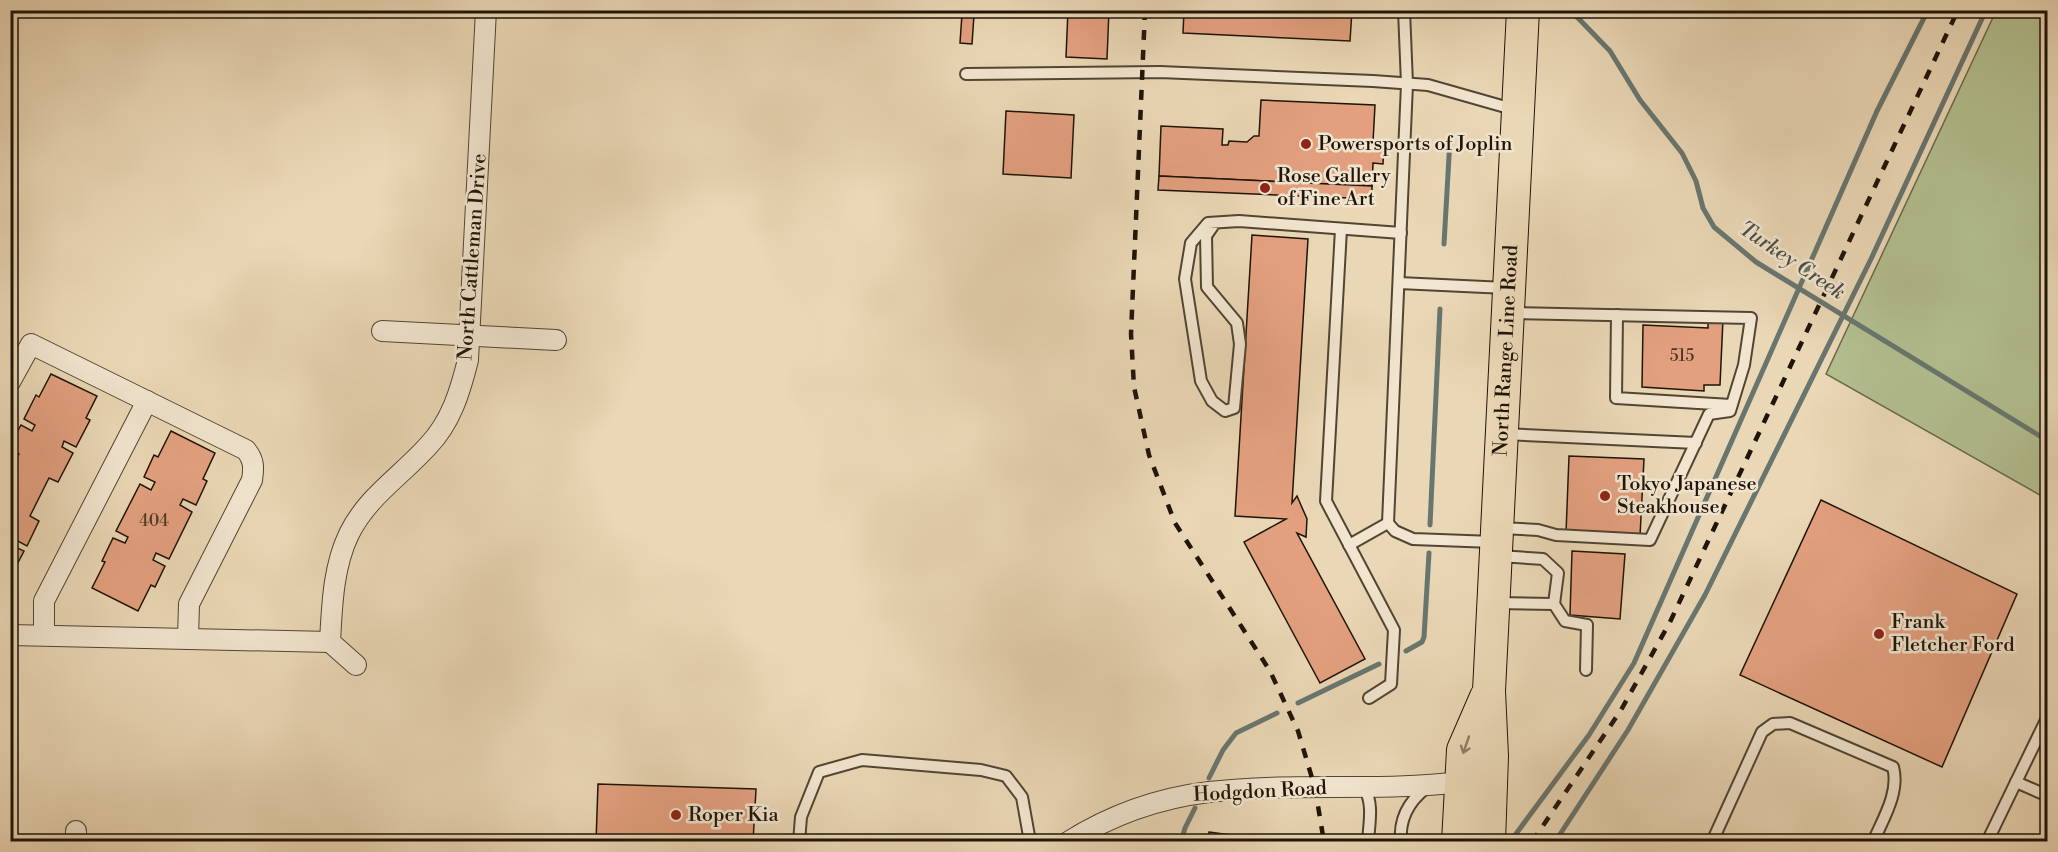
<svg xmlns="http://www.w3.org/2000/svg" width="2058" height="852" viewBox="0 0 2058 852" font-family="'Libre Bodoni',serif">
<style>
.green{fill:#b3bf90;stroke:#686a4c;stroke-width:1.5}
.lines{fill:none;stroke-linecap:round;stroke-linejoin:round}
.stream{stroke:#68766f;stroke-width:5}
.building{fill:#e3a07f;stroke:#1e1408;stroke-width:1.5}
.service-casing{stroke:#514533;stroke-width:14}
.minor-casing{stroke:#514533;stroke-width:22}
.primary-casing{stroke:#1e1408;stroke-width:34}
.service{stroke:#f1e5cf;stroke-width:10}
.minor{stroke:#f1e5cf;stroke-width:20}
.primary{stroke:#ead7b5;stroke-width:32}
.rail{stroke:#1e1408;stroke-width:4.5;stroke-dasharray:10 10;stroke-linecap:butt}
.oneway{stroke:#8e7f67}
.poi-dot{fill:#8f2418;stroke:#f1e5cf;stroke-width:2}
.labels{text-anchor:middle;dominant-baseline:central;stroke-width:5;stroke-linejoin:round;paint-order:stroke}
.number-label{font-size:16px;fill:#4f3726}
.poi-label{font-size:20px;fill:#1e1408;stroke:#f1e5cf;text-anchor:start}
.street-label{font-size:20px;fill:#1e1408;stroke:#f1e5cf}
.water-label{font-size:21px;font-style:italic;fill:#494d44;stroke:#f1e5cf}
</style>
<rect width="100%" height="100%" fill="#ead7b5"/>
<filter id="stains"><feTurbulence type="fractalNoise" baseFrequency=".00333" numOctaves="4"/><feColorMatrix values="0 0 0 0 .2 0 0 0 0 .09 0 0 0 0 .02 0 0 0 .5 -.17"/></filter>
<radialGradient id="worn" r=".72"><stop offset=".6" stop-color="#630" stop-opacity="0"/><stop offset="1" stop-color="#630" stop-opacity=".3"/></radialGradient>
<polygon class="green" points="1996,11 2047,11 2047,499 1826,374"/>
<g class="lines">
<g class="stream">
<polyline points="1568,10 1578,18 1610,51 1640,100 1682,153 1696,181 1703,208 1714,227 1756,262 2048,441"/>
<polyline points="1444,244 1450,139"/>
<polyline points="1430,525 1440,309"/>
<polyline points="1406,651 1422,642 1424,637 1429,553"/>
<polyline points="1298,703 1379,664"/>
<polyline points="1209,778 1223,750 1236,733 1277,713"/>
<polyline points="1181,842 1185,828 1195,808"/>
<polyline points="1510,842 1589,735 1634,663 1877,111 1928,10"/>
<polyline points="1555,842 1628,730 1705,595 1871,259 1986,10"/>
</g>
</g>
<g class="building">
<polygon points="1068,10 1109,10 1107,59 1066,57"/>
<polygon points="1184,10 1352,10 1350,41 1183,33"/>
<polygon points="962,14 974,15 972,44 960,43"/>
<polygon points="1261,100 1375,105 1373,142 1384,142 1383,164 1373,163 1372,186 1159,176 1161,126 1223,129 1222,145 1228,145 1229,141 1247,142 1254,136 1259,136"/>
<polygon points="1006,111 1074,115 1071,178 1003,174"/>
<polygon points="1159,176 1372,186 1372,199 1158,190"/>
<polygon points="1252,235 1308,239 1292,503 1297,496 1307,519 1306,537 1297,533 1365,659 1320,683 1244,542 1286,519 1235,516"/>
<polygon points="1708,319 1723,319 1720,385 1704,385 1704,391 1642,387 1643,325 1708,328"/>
<polygon points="51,374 97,396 86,418 90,420 76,447 64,441 62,447 73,453 58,482 49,478 30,516 39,521 27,546 16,540 13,546 24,551 10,578 10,465 12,466 19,454 10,449 10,445 21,425 32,431 35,425 24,419 36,395 39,397"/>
<polygon points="171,431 215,453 203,479 207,481 196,505 183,499 180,505 192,512 169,559 156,553 153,560 165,566 155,587 151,585 138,611 92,588 105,562 102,561 113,538 125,543 128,537 116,531 140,484 151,490 155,482 144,477 154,455 158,457"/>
<polygon points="1569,456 1644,459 1640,536 1566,533"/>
<polygon points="1821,500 2017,594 1942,767 1740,675"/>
<polygon points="1572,551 1625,554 1620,619 1570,615"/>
<polygon points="598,784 756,789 753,842 596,842"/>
<polygon points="1209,832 1230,835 1229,842 1207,842"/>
</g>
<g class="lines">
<g class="service-casing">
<g id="service">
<polyline points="1404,10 1407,84 1388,523 1395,531 1413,539 1493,542"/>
<polyline points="966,74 1160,72 1373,81 1428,85 1516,110"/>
<polyline points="1215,223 1206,236 1207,287 1237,323 1240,344 1234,408 1225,411 1212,401 1201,381 1185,279 1191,243 1208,223 1239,221 1401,233"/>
<polyline points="1341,229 1326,501 1394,630 1391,684 1369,698"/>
<polyline points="1399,283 1506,288"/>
<polyline points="1617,315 1616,398 1731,405"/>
<polyline points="1504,434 1696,443"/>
<polyline points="1501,528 1538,530 1556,535 1650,540 1709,414 1730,411 1744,365 1751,318 1512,313"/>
<polyline points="1349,545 1388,523"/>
<polyline points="1495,603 1554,604 1558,573 1543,559 1499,556"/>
<polyline points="1554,604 1565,621 1587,625 1586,670"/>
<polyline points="2016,782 2048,716"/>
<path d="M1364,787C1374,805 1369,823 1368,842"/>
<polyline points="799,842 801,817 819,772 862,760 981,770 1006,776 1022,797 1029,836 1034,842"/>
<path d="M1401,842C1399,819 1408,802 1426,788"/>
<path d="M1712,842L1762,732L1773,724L1790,723L1893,767C1900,792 1883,819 1873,842"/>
<polyline points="1987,842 2016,782 2048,796"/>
</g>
</g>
<g class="minor-casing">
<g id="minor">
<polyline points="382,331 556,340"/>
<path d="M10,382L31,344L246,450C254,460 254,467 252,480L189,604L188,639"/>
<polyline points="10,635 330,642"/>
<polyline points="44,635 44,601 147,401"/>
<path d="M356,665L330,642C332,606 333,567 349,534C367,497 401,476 428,446C451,422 460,392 468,360L486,10"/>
<polyline points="76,842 76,831"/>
<path d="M1068,842C1111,815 1159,798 1209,792C1293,782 1378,792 1461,782"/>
</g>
</g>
<g class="primary-casing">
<g id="primary">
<polyline points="1458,842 1463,750 1486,697"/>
<path id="s1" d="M1489,842L1492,756L1489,691L1523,10"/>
</g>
</g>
<use href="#service" class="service"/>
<use href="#minor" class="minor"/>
<use href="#primary" class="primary"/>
<g class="rail">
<polyline points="1145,10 1131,334 1134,387 1149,455 1175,523 1270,671 1298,731 1315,788 1324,842"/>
<polyline points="1532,842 1621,710 1670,622 1958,10"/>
</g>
</g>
<defs><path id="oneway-shaft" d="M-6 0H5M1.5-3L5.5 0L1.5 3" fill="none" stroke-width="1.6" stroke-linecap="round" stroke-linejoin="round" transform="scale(1.5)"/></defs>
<use class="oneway" href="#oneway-shaft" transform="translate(1466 745) rotate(109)"/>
<g class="poi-dot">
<circle cx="1306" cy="144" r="6"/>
<circle cx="1265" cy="188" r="6"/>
<circle cx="1605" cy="496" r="6"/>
<circle cx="1879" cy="634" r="6"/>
<circle cx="676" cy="815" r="6"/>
</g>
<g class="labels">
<g class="number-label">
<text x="1682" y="356">515</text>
<text x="154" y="521">404</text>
</g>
<g class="poi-label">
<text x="1318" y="144">Powersports of Joplin</text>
<text x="1277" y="176">Rose Gallery<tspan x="1277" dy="23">of Fine Art</tspan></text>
<text x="1617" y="484">Tokyo Japanese<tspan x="1617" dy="23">Steakhouse</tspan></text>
<text x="1891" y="622">Frank<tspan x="1891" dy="23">Fletcher Ford</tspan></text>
<text x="688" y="815">Roper Kia</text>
</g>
<g class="street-label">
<text transform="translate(473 257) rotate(-86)">North Cattleman Drive</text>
<text stroke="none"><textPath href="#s1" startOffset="492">North Range Line Road</textPath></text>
<text transform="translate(1260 792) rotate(-3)">Hodgdon Road</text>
</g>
<g class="water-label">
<text transform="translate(1792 261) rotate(34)">Turkey Creek</text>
</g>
</g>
<rect width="2058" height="852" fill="none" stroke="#ead7b5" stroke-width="36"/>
<rect x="12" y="12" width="2034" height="828" fill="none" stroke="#1e1408" stroke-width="3"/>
<rect x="18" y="18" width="2022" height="816" fill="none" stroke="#1e1408" stroke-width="1.5"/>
<rect width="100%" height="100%" filter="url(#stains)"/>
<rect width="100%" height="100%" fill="url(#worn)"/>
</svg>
